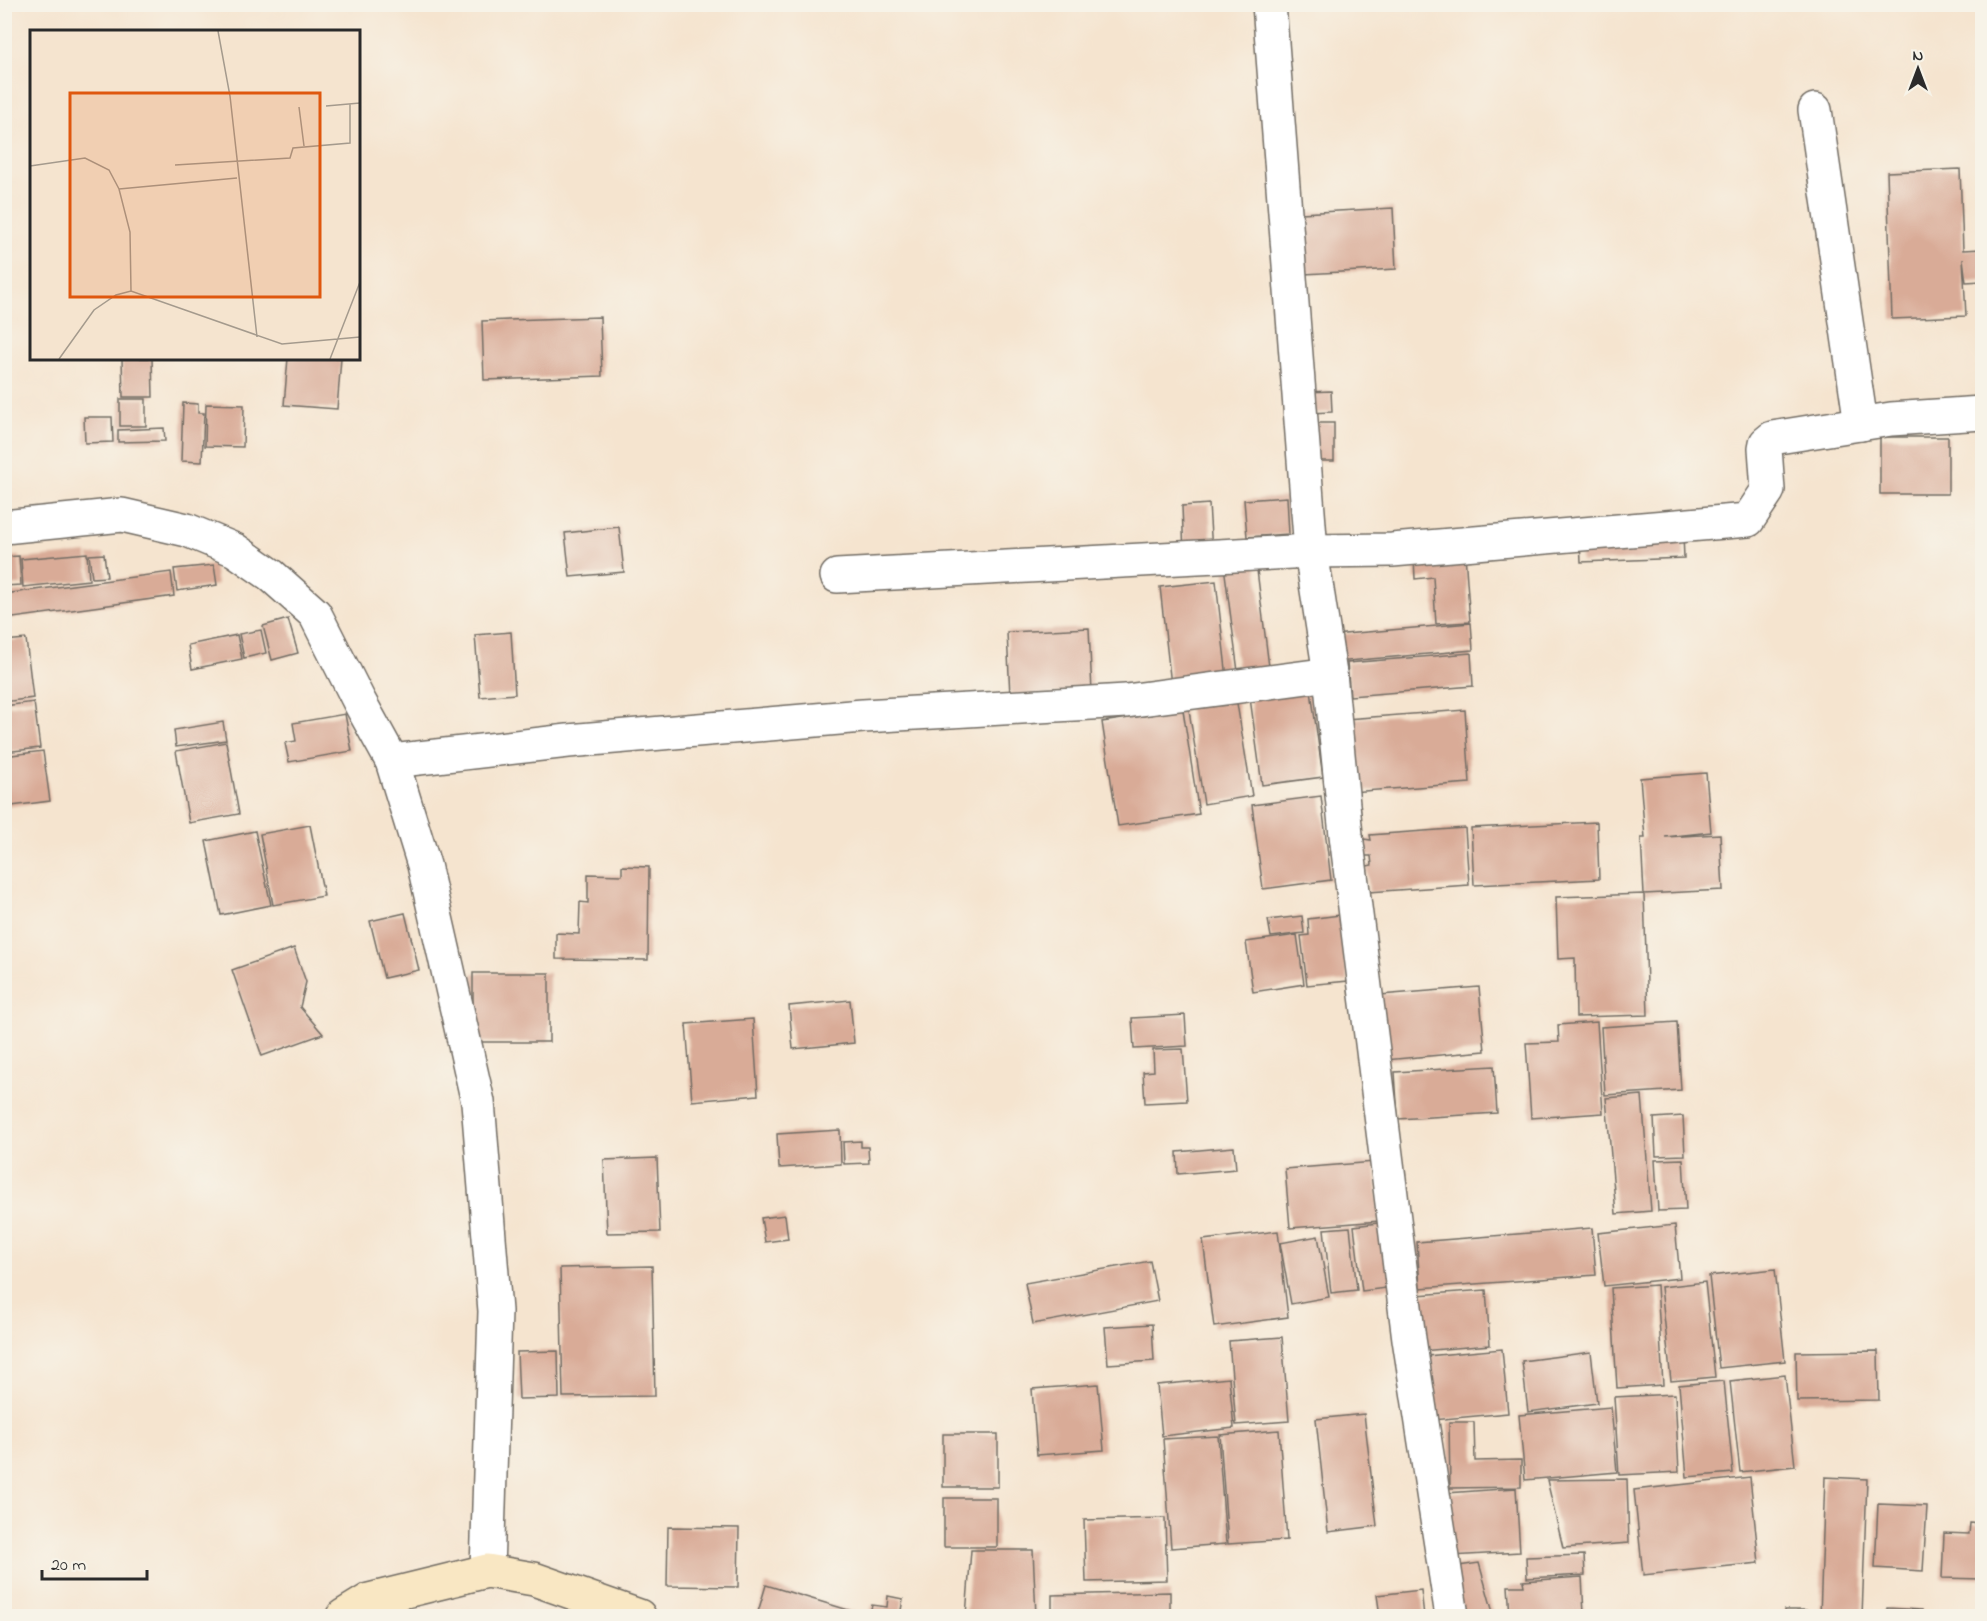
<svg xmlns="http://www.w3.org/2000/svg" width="1987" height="1621" viewBox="0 0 1987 1621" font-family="'Indie Flower',sans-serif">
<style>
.building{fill:#d9ab97}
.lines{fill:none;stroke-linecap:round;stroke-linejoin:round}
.street-casing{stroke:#726c64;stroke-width:36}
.secondary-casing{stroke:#726c64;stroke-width:36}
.street{stroke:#fff;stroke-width:33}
.secondary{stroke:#f9e7c3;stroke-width:33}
.inset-road{fill:none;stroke:#a49a8d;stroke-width:1.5}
.view{fill:#df570e;fill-opacity:0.15;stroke:#df570e;stroke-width:3}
.inset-edge{fill:none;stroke:#2b2b2b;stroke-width:3}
</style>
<rect width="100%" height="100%" fill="#f7f3e8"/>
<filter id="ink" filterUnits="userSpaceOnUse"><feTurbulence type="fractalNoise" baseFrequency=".0167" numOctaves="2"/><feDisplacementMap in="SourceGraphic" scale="12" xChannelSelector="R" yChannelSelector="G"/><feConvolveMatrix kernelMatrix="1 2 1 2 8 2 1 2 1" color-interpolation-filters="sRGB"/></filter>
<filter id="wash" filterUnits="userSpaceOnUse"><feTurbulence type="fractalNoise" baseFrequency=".008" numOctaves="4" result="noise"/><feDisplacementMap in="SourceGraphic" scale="24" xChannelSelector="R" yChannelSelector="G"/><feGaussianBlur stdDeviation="1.35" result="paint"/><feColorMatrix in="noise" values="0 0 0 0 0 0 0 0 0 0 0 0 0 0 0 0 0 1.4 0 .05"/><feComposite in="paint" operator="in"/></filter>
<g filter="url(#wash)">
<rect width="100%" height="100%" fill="#f5e4cf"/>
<g id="blocks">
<g class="building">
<polygon points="1960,169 1963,250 1982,249 1982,281 1966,282 1963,259 1966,316 1892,319 1887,172"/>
<polygon points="1393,208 1396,269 1304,274 1301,213"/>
<polygon points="600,317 602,376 484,380 482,321"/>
<polygon points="122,358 152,358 153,397 123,397"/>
<polygon points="288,358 341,358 337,409 284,405"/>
<polygon points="1331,391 1332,412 1308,413 1307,392"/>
<rect x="120" y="399" width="26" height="27"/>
<polygon points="183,403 198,404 198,413 204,413 202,462 181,461"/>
<polygon points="206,404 244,405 243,447 205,446"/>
<polygon points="84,417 112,417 113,442 85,443"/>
<rect x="1312" y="423" width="22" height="38"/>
<polygon points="164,428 165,441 118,442 118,430"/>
<rect x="1880" y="437" width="68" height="57"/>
<polygon points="1287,497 1289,534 1247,537 1244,500"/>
<polygon points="1209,504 1212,552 1184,554 1182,506"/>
<polygon points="619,527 624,572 570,577 565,533"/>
<polygon points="1683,535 1684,558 1581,562 1580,539"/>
<polygon points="87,553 89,580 23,587 21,559"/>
<polygon points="104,554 107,577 92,578 89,555"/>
<polygon points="1465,554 1470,622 1436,624 1433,577 1415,579 1414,557"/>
<polygon points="19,556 21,585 4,586 4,557"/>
<polygon points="1256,562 1270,675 1239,679 1224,566"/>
<polygon points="214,565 217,585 177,591 174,569"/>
<polygon points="171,572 174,596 6,619 4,594"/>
<polygon points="1216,581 1227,678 1171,685 1160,587"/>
<polygon points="288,619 298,653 272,660 263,626"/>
<polygon points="1471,623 1473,650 1336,662 1333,635"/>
<polygon points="1089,628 1092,692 1010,696 1007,632"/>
<polygon points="261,630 266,653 244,658 239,634"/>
<polygon points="511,632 515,694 480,697 475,635"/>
<polygon points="237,635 242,659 192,669 188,645"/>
<polygon points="26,639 33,698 4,702 4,641"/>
<polygon points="1471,653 1473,686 1350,696 1347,663"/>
<polygon points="1311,691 1323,777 1262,785 1250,698"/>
<polygon points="1236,697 1252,796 1204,804 1188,704"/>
<polygon points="34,702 40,748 4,752 4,706"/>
<polygon points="1183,710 1199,814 1118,826 1102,722"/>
<polygon points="1465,710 1470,783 1351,792 1346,719"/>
<polygon points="345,714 352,751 289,762 285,743 296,741 293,723"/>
<polygon points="223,722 226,740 176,747 174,730"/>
<polygon points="226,742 239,814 189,823 176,751"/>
<polygon points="43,751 50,801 4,807 4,756"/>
<polygon points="1706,773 1711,832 1665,837 1720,834 1723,890 1644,894 1641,838 1645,838 1640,778"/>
<polygon points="1321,796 1331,880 1263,889 1252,805"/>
<polygon points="1597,822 1599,879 1474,885 1471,828"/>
<polygon points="310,825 324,896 273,905 260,834"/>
<polygon points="1465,828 1469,885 1369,892 1367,866 1372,865 1371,856 1365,856 1364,839 1371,840 1370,835"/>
<polygon points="255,831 271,905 221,915 206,841"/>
<polygon points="622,866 649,867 648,960 556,959 556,933 579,934 580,902 588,903 588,874 622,875"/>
<polygon points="1644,894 1648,1015 1576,1017 1575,958 1558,959 1556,897"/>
<polygon points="405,913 419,970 384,978 370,921"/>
<polygon points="1340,915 1348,981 1307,985 1301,936 1309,935 1308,919"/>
<polygon points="1302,916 1304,933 1271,937 1268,920"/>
<polygon points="1297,935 1304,984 1253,992 1246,942"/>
<polygon points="294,948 306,982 300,1007 323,1034 262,1056 232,970"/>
<rect x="473" y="973" width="76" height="69"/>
<polygon points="1479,987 1485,1051 1385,1060 1380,995"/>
<polygon points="850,1000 854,1043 793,1049 789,1006"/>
<polygon points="1185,1015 1187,1046 1134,1049 1132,1018"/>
<polygon points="753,1019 758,1095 692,1101 686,1024"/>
<polygon points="1597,1022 1603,1113 1531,1118 1526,1043 1559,1042 1558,1025"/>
<polygon points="1677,1022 1681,1090 1605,1095 1601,1027"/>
<polygon points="1183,1049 1187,1101 1145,1103 1143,1072 1154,1071 1153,1050"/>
<polygon points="1494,1066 1497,1113 1398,1119 1395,1072"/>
<polygon points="1642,1095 1651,1211 1616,1214 1606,1098"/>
<polygon points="1683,1116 1685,1155 1656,1156 1654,1118"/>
<polygon points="840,1130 841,1164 779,1168 777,1134"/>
<polygon points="861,1141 861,1147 868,1147 869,1163 844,1164 843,1142"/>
<polygon points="1234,1147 1236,1169 1178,1174 1177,1152"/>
<polygon points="657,1158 660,1232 607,1233 604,1160"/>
<polygon points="1683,1159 1686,1210 1658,1211 1655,1160"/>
<polygon points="1375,1162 1380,1221 1290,1228 1285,1169"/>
<polygon points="785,1215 788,1239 765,1242 761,1218"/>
<polygon points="1386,1222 1394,1287 1362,1291 1354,1226"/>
<polygon points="1675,1225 1680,1278 1604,1286 1598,1233"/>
<polygon points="1350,1227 1357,1290 1331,1293 1324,1229"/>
<polygon points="1592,1228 1596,1275 1420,1288 1417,1242"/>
<polygon points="1278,1231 1288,1317 1214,1327 1203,1240"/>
<polygon points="1318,1236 1329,1297 1291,1304 1280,1243"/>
<polygon points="1150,1261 1158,1301 1033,1324 1025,1283"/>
<polygon points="652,1266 655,1396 563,1397 560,1268"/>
<polygon points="1775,1269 1785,1361 1719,1368 1709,1276"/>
<polygon points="1705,1282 1715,1377 1671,1381 1661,1287"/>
<polygon points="1657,1285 1663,1385 1617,1388 1611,1288"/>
<polygon points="1486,1290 1490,1345 1421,1351 1417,1295"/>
<polygon points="1152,1324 1154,1361 1108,1364 1105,1327"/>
<polygon points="1282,1337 1289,1421 1236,1425 1229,1341"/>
<polygon points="1502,1349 1508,1413 1433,1420 1427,1356"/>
<polygon points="558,1351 559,1398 519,1399 517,1352"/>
<polygon points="1878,1351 1879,1400 1797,1401 1796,1352"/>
<polygon points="1591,1352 1597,1403 1528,1412 1522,1361"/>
<polygon points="1785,1375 1795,1466 1740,1472 1730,1381"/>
<polygon points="1229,1378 1234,1428 1162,1436 1157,1385"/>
<polygon points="1724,1381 1733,1473 1687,1477 1679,1385"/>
<polygon points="1098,1384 1104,1450 1037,1455 1032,1389"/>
<polygon points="1675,1394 1679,1472 1619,1475 1614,1397"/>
<polygon points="1611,1407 1617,1472 1525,1480 1519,1415"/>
<polygon points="1364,1414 1377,1526 1328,1532 1316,1419"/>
<polygon points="1449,1422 1474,1422 1475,1461 1521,1460 1521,1487 1450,1488"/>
<polygon points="1279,1430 1287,1540 1228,1544 1220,1435"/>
<rect x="943" y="1434" width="55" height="53"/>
<polygon points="1218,1436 1226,1544 1171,1548 1163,1439"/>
<polygon points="1750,1477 1759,1563 1643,1575 1634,1490"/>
<polygon points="1825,1477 1867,1479 1862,1616 1820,1616"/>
<polygon points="1627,1479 1629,1543 1563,1548 1547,1480"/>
<polygon points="1516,1488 1520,1552 1451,1556 1447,1493"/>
<rect x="944" y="1498" width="53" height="49"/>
<polygon points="1878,1504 1927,1506 1923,1571 1875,1568"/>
<polygon points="1165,1518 1167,1580 1086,1582 1084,1520"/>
<polygon points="1970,1523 1982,1524 1982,1579 1942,1578 1944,1533 1969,1534"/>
<polygon points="668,1527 739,1528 738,1587 667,1586"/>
<polygon points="971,1550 1033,1550 1036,1616 966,1616"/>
<polygon points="1584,1555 1585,1575 1527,1578 1526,1557"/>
<polygon points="1479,1563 1494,1616 1461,1616 1452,1567"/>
<polygon points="1582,1577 1584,1614 1510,1616 1508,1586 1524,1586 1523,1581"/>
<polygon points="766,1585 855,1612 854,1616 773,1616 758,1612"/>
<polygon points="1421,1590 1424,1616 1380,1616 1377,1595"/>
<polygon points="1170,1592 1170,1616 1052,1616 1052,1595"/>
<polygon points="888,1596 903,1599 900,1616 869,1616 872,1605 887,1607"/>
<polygon points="1887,1608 1922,1610 1922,1616 1887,1616"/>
<rect x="1784" y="1610" width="22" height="6"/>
</g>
</g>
</g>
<g filter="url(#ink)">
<use href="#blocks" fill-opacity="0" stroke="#726c64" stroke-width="1.5"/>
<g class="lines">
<g class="street-casing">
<g id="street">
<polyline points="1269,4 1311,551 1330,674 1346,835 1409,1339 1452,1616"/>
<polyline points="1815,110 1861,424"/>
<polyline points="4,527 122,515 187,530 235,550 271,575 315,614 359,701 392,761 424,865 478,1102 495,1311 487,1571"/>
<polyline points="837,576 1311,551 1392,550 1748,520 1768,490 1765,448 1766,443 1772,438 1891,419 1982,413"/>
<polyline points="392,761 568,741 863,716 1126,701 1330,674"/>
</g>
</g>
<g class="secondary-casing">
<polyline id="secondary" points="343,1616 369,1600 487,1571 534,1579 639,1616"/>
</g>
<use href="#street" class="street"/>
<use href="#secondary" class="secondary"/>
</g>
</g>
<g transform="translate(30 30)">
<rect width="330" height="330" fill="#f5e4cf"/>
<path class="inset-road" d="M188,1L200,66L227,307M296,76L330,73M269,77L274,116M145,135L260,128L263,118L320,113V74M0,136L55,128L79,140L89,159L100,202L101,261M89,159L207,148M29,329L64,280L86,265L101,261L252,314L330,307M300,329L330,252"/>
<path class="view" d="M40,63H290V267H40Z"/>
<rect width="330" height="330" class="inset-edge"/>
</g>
<rect width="1987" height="1621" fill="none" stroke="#f7f3e8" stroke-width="24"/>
<g transform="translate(1918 69)" stroke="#f7f3e8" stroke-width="4.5" paint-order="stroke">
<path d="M0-4.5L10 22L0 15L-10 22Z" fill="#2b2b2b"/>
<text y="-9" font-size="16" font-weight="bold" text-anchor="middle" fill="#2b2b2b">N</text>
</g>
<path d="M42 1570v9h105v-9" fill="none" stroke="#2b2b2b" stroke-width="3"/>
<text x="51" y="1570" font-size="18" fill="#2b2b2b" stroke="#f7f3e8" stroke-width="4.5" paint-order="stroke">20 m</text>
</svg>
